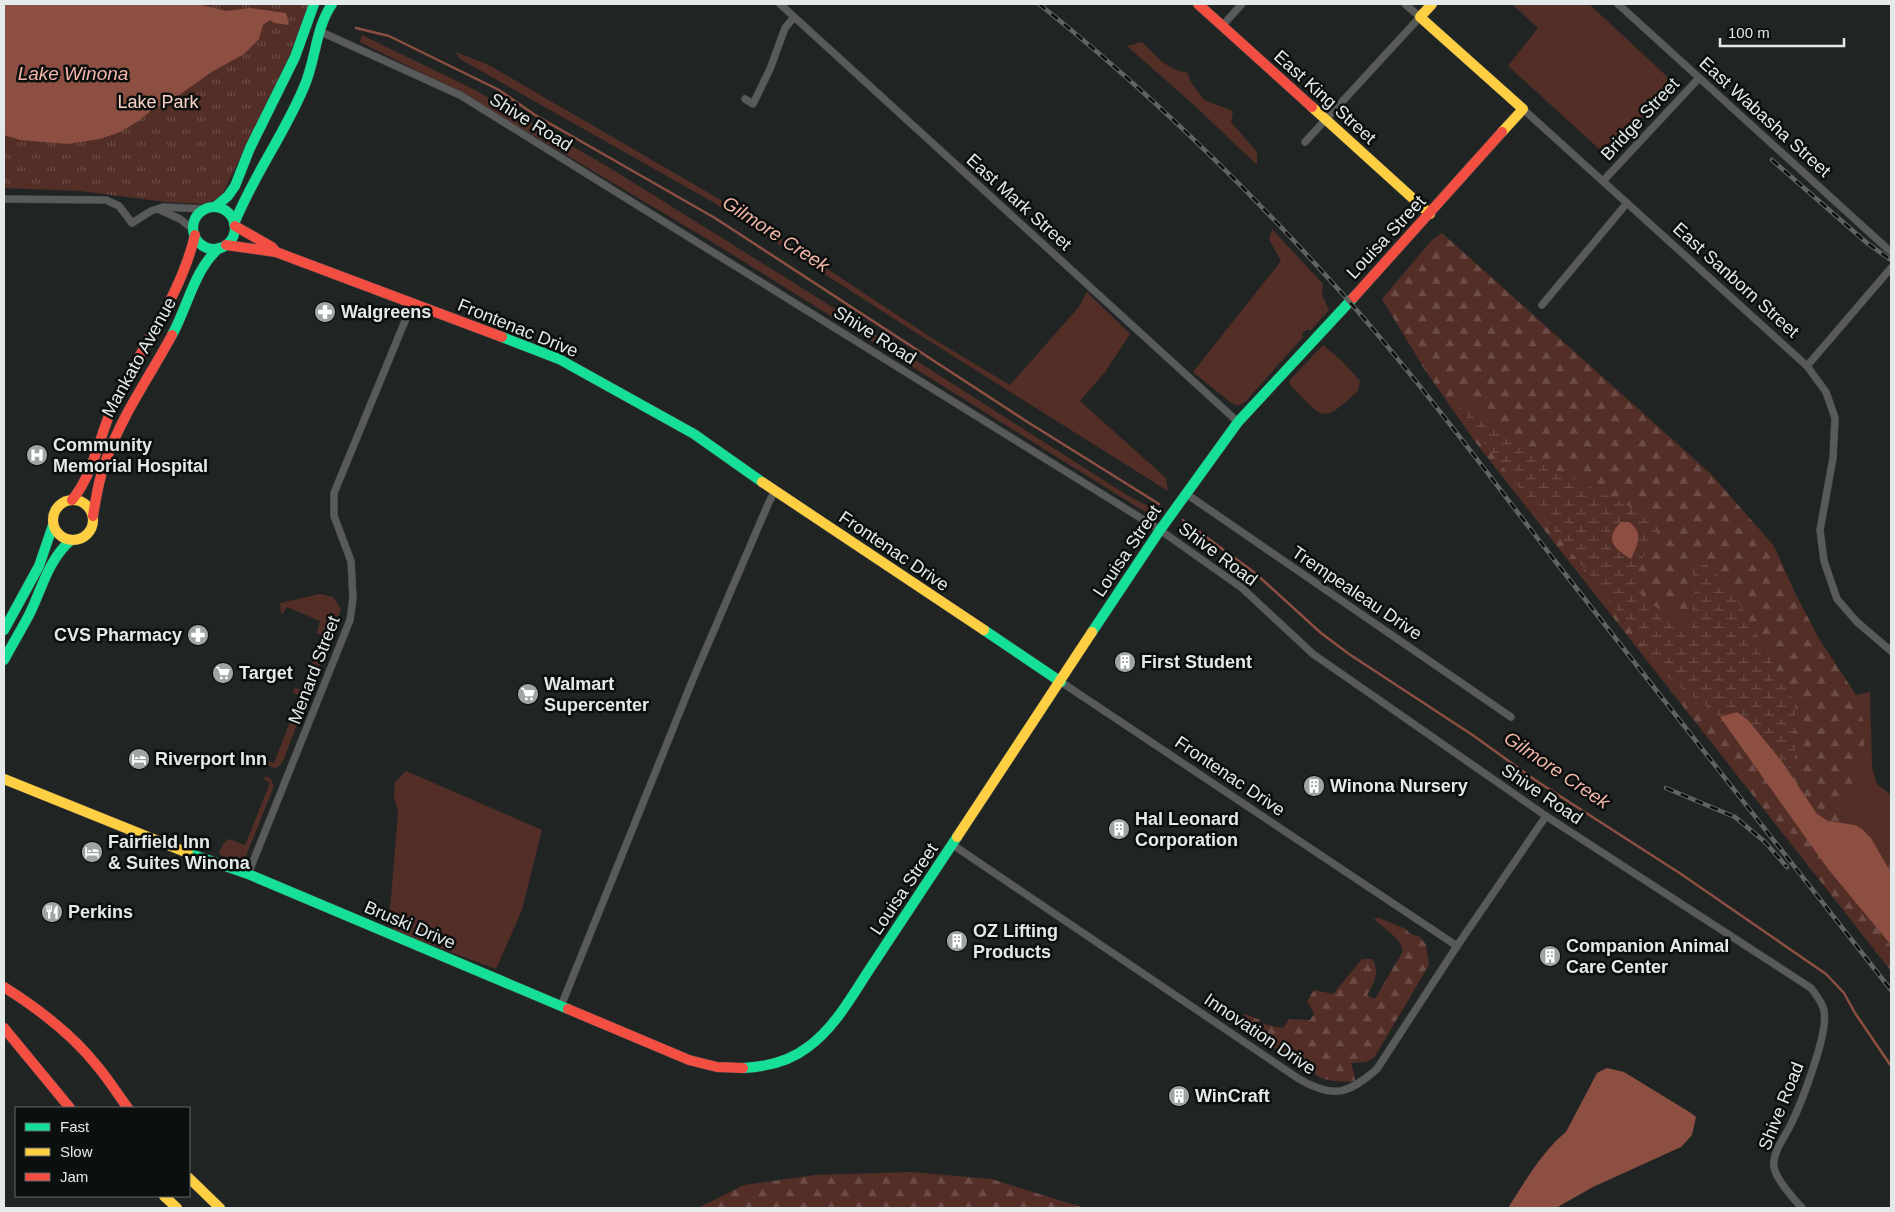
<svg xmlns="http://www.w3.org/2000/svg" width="1895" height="1212" viewBox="0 0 1895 1212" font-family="Arial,sans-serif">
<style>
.grass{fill:#532e27}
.forest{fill:url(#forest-firs)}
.wetland{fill:url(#wetland-marsh)}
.park{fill:url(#park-tufts)}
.water{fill:#8d4f42}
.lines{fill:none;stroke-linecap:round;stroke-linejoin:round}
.stream{stroke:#8d4f42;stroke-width:2.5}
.street-casing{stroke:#3e4241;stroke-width:8}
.fast-casing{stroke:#3e4241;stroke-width:11}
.slow-casing{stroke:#3e4241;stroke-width:11}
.jam-casing{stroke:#3e4241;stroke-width:11}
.street{stroke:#585b5a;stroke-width:7}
.fast{stroke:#16e098;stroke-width:10}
.slow{stroke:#ffcf43;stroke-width:10}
.jam{stroke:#f24e42;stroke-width:10}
.rail-casing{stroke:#606463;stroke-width:4.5}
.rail{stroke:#0b0f0e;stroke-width:2.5;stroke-dasharray:8;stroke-linecap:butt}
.labels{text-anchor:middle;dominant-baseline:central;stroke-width:5;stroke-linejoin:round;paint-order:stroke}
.street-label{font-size:18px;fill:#e4eae9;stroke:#0b0f0e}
.park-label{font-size:18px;fill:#fbd0c7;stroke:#0b0f0e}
.poi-label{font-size:18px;font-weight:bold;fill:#e4eae9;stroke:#0b0f0e;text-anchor:start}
.water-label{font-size:19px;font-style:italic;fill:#f4b6a9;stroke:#0b0f0e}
</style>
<defs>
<pattern id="forest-firs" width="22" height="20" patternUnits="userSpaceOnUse" patternTransform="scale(1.25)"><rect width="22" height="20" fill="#532e27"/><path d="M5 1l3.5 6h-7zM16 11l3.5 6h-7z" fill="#6c4c46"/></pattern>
<pattern id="wetland-marsh" width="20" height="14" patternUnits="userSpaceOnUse" patternTransform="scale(1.25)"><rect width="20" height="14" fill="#532e27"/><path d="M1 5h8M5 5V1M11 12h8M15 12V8" fill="none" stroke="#6c4c46"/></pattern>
<pattern id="park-tufts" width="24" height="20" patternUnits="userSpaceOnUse" patternTransform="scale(1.25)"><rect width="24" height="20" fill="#532e27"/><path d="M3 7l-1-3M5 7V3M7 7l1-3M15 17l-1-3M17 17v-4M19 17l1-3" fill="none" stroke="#6c4c46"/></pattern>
</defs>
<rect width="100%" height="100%" fill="#202524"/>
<g class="grass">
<polygon points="1512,4 1589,4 1673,82 1607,156 1508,66 1538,28"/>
<polygon points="362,35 473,89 610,168 826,303 1127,495 1157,511 1150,515 722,248 464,94 360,42"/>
<path d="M1142,42C1158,58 1165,68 1188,73L1190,81L1204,100L1233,111L1231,122L1257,152V165L1195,106L1127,46Z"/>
<polygon points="455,52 487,64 738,210 935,340 1010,385 1078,308 1087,292 1130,334 1105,372 1080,401 1166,478 1168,491 910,329 711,201 460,59"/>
<polygon points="1272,229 1323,284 1322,295 1329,310 1311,330 1306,330 1302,334 1303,337 1246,401 1238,406 1230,402 1193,372 1281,261 1269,239"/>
<path d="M1323,345L1342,361L1360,381L1358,391C1320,426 1324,418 1290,385L1289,381Z"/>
<polygon points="320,594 333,597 341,609 283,761 278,767 274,768 264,763 267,760 274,763 300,696 293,692 295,688 302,690 323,636 317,633 320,621 287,607 282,614 281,613 280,603"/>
<polygon points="1870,692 1872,768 1877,784 1891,795 1891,851 1860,836 1842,816 1866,732 1856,695"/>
<polygon points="406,771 542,830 522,910 496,969 394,931 390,911 398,812 394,797 395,782"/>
<polygon points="266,776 271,779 274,786 244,861 236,864 222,857 219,852 224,843 229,839 245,845 270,783 264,779"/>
</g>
<g class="forest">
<polygon points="1442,233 1711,474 1774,546 1794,591 1818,637 1856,695 1867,735 1842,816 1860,836 1891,851 1891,891 1795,812 1891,946 1891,971 1476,443 1425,370 1382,299 1432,240"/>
<path d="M1379,918L1406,929L1409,933L1420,937L1426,945L1429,965L1374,1058L1366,1062L1351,1063L1354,1073L1355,1081C1342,1082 1331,1082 1319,1077L1235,1023L1245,1014L1260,1020L1258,1023L1283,1028L1289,1019L1310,1020L1314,1014L1307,1001L1314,990L1333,994L1362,959H1373C1379,973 1375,982 1367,995L1375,999L1403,951C1401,938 1383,928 1374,919Z"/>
<polygon points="912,1172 991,1179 1085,1208 698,1208 744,1185 815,1175"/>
</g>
<polygon class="wetland" points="1452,394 1473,408 1520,447 1552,468 1648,516 1658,531 1632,576 1644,600 1679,620 1691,637 1695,582 1692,569 1702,560 1731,589 1795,702 1795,759 1789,771 1737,712 1720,717 1667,677 1587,572 1486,446"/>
<polygon class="park" points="4,4 308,4 308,7 298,38 223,193 215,200 203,204 166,202 80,191 4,188"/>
<g class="water">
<polygon points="4,4 198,4 226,11 250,8 286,13 289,25 274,23 270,20 263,25 259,39 244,54 210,73 175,98 154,108 140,120 120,132 100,139 68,144 20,140 4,135"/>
<path d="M1621,522H1629C1644,533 1638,544 1631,559C1615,549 1603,540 1621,522Z"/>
<polygon points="1737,712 1748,720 1783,763 1817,814 1828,821 1855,825 1862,829 1871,838 1891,873 1891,945 1828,869 1720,717"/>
<path d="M1607,1068L1624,1072L1691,1113L1696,1117L1692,1135L1681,1147L1593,1187L1556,1208H1508C1524,1183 1543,1150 1566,1132L1597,1073Z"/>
</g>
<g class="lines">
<g class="stream">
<polyline points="356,28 389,36 499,90 535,115 715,218 1026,421 1159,504"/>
<polyline points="1183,520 1255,573 1321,633 1349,654 1474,736 1535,780 1681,874 1826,974 1844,993 1855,1013 1891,1066"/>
</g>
<g class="street-casing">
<g id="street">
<polyline points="780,4 1238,422"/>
<polyline points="1618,4 1891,252"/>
<polyline points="1222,26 1242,4"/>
<path d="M319,31L460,95L1160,530L1242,588L1313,654L1546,816L1811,988C1816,995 1823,1003 1824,1011C1829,1033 1800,1107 1789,1128C1783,1139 1772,1154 1774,1167C1776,1180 1794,1199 1802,1208"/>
<polyline points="745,99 753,104 770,69 785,28 794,17"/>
<polyline points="1523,109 1807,366 1826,392 1835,418 1833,458 1820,530 1824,561 1837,599 1857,622 1891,651"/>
<polyline points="1305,142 1420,17 1405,4"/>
<polyline points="1603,181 1699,78"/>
<polyline points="4,199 106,200 119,206 132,223 151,211 163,207 204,209"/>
<polyline points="158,209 180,219 194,230"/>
<polyline points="1542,305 1627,203"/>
<polyline points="1807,366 1891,268"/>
<polyline points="1185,493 1511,717"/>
<polyline points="1061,682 1457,946"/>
<path d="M953,845L1299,1079C1334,1099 1348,1094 1377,1069L1457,946L1546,816"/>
<polyline points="248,874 350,620 353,598 351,561 334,516 334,493 412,304"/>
<polyline points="561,1006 693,679 769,502 775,491"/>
</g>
</g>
<g class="fast-casing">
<g id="fast">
<polyline points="215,207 228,196 235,186 250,148 295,57 314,4"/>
<circle cx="214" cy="228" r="21"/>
<path d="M234,224C253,176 284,135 304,87C316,60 315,29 332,4"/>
<path d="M172,335C188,306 194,270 219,248"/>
<polyline points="502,337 559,359 694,434 762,482"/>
<polyline points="4,630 39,566 53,525"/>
<polyline points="984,630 1061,682"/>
<polyline points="1092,632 1160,530 1238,422 1353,298"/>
<path d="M4,660C12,645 21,630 29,615C42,589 48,560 71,540"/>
<polyline points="188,853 248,874 568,1009"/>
<path d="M743,1068C765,1067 790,1061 808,1047C836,1027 854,992 873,964C901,921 929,879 957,837"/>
</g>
</g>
<g class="slow-casing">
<g id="slow">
<polyline points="1432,4 1420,17 1523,109 1502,132"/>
<polyline points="1312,107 1430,214"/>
<polyline points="762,482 984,630"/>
<circle cx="73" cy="520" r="20"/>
<polyline points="4,779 188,853"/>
<polyline points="957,837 1092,632"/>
<polyline points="189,1178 220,1208"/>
<polyline points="164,1196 177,1208"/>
</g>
</g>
<g class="jam-casing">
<g id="jam">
<polyline points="1198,4 1312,107"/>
<polyline points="235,226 272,247 276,252"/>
<polyline points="226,245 276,252 502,337"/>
<polyline points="1353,298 1502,132"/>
<path d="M72,500C94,473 99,437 113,406C140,348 180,298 195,235"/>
<path d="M93,516C96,497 99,478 106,460C122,415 150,376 172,335"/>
<path d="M4,987C39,1009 73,1035 98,1067C109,1080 118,1095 128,1108"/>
<polyline points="568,1009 689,1060 717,1067 743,1068"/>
<polyline points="4,1028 70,1108"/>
</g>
</g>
<use href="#street" class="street"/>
<use href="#fast" class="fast"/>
<use href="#slow" class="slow"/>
<use href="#jam" class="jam"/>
<g class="rail-casing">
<g id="rail">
<path d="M1039,4C1151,93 1252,192 1347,299C1420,382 1487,473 1555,561C1667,704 1779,847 1891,990"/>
<polyline points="1772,160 1867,243 1891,260"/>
<polyline points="1666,788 1735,817 1765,842 1787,867"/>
</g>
</g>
<use href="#rail" class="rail"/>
</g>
<defs>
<g id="pharmacy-disc" transform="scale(1.125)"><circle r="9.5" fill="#9fa5a4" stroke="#0b0f0e"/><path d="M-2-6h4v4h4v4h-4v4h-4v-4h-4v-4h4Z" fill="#fff"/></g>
<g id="hospital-disc" transform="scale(1.125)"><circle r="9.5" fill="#9fa5a4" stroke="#0b0f0e"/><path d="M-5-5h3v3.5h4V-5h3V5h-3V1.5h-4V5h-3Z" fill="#fff"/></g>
<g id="building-disc" transform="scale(1.125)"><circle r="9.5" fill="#9fa5a4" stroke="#0b0f0e"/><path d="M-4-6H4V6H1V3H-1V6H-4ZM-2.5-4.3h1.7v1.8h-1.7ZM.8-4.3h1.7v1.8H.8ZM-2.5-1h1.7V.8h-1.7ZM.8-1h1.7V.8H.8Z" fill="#fff"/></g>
<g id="supermarket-disc" transform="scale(1.125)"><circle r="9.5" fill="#9fa5a4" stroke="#0b0f0e"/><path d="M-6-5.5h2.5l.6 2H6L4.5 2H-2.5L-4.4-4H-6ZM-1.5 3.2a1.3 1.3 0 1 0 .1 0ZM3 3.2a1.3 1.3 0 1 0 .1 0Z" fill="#fff"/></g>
<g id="hotel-disc" transform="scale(1.125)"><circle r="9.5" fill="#9fa5a4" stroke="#0b0f0e"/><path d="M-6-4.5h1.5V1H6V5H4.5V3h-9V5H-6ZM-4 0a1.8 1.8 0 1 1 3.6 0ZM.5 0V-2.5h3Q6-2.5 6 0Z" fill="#fff"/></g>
<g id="restaurant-disc" transform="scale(1.125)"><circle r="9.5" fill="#9fa5a4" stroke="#0b0f0e"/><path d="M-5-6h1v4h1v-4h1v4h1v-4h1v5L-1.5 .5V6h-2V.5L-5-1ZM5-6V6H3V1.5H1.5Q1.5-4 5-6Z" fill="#fff"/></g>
</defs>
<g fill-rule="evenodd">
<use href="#pharmacy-disc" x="325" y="312"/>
<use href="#hospital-disc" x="37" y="455"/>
<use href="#pharmacy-disc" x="198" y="635"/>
<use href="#building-disc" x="1125" y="662"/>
<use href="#supermarket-disc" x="223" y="673"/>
<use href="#supermarket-disc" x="528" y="694"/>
<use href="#hotel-disc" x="139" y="759"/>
<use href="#building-disc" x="1314" y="786"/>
<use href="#building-disc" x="1119" y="829"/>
<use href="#hotel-disc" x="92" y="852"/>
<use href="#restaurant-disc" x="52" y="912"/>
<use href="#building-disc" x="957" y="941"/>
<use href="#building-disc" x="1550" y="956"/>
<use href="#building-disc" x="1179" y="1096"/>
</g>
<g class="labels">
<g class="street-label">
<text transform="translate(1325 97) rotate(42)">East King Street</text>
<text transform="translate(1765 117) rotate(42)">East Wabasha Street</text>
<text transform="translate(1640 119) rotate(-47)">Bridge Street</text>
<text transform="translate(531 122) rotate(32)">Shive Road</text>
<text transform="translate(1019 202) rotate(42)">East Mark Street</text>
<text transform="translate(1386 237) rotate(-47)">Louisa Street</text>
<text transform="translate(1736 280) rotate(42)">East Sanborn Street</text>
<text transform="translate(518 328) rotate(22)">Frontenac Drive</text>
<text transform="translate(875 335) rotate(32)">Shive Road</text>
<text transform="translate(139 357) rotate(-61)">Mankato Avenue</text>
<text transform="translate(894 551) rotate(34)">Frontenac Drive</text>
<text transform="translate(1127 551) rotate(-56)">Louisa Street</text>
<text transform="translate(1218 554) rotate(37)">Shive Road</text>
<text transform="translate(1357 593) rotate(34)">Trempealeau Drive</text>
<text transform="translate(314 670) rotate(-69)">Menard Street</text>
<text transform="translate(1230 776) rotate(34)">Frontenac Drive</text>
<text transform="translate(1542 794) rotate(34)">Shive Road</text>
<text transform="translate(904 889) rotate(-56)">Louisa Street</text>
<text transform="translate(410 925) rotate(23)">Bruski Drive</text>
<text transform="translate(1260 1034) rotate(34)">Innovation Drive</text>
<text transform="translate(1781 1106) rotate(-68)">Shive Road</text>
</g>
<g class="park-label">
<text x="158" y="102">Lake Park</text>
</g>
<g class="poi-label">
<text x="341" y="312">Walgreens</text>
<text x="53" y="445">Community<tspan x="53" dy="21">Memorial Hospital</tspan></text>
<text x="182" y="635" text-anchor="end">CVS Pharmacy</text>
<text x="1141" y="662">First Student</text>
<text x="239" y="673">Target</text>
<text x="544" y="684">Walmart<tspan x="544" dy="21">Supercenter</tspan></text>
<text x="155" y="759">Riverport Inn</text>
<text x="1330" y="786">Winona Nursery</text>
<text x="1135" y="819">Hal Leonard<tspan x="1135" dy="21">Corporation</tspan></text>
<text x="108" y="842">Fairfield Inn<tspan x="108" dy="21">&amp; Suites Winona</tspan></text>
<text x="68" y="912">Perkins</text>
<text x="973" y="931">OZ Lifting<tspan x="973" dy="21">Products</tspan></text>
<text x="1566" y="946">Companion Animal<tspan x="1566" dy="21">Care Center</tspan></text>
<text x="1195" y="1096">WinCraft</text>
</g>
<g class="water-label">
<text x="73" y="73">Lake Winona</text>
<text transform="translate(776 234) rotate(33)">Gilmore Creek</text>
<text transform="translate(1557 770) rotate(34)">Gilmore Creek</text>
</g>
</g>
<rect width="1895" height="1212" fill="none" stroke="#e4eae9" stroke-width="10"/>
<rect x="15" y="1107" width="175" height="90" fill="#0b0f0e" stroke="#626766"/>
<rect x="25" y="1123" width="25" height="8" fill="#16e098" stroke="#626766"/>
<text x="60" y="1132" font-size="15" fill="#e4eae9">Fast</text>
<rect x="25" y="1148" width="25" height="8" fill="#ffcf43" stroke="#626766"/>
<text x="60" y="1157" font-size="15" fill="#e4eae9">Slow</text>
<rect x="25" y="1173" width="25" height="8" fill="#f24e42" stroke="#626766"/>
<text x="60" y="1182" font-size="15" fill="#e4eae9">Jam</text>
<path d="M1720 38v8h124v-8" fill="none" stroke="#e4eae9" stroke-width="2.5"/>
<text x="1728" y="38" font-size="15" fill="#e4eae9" stroke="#0b0f0e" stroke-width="4" paint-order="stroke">100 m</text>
</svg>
